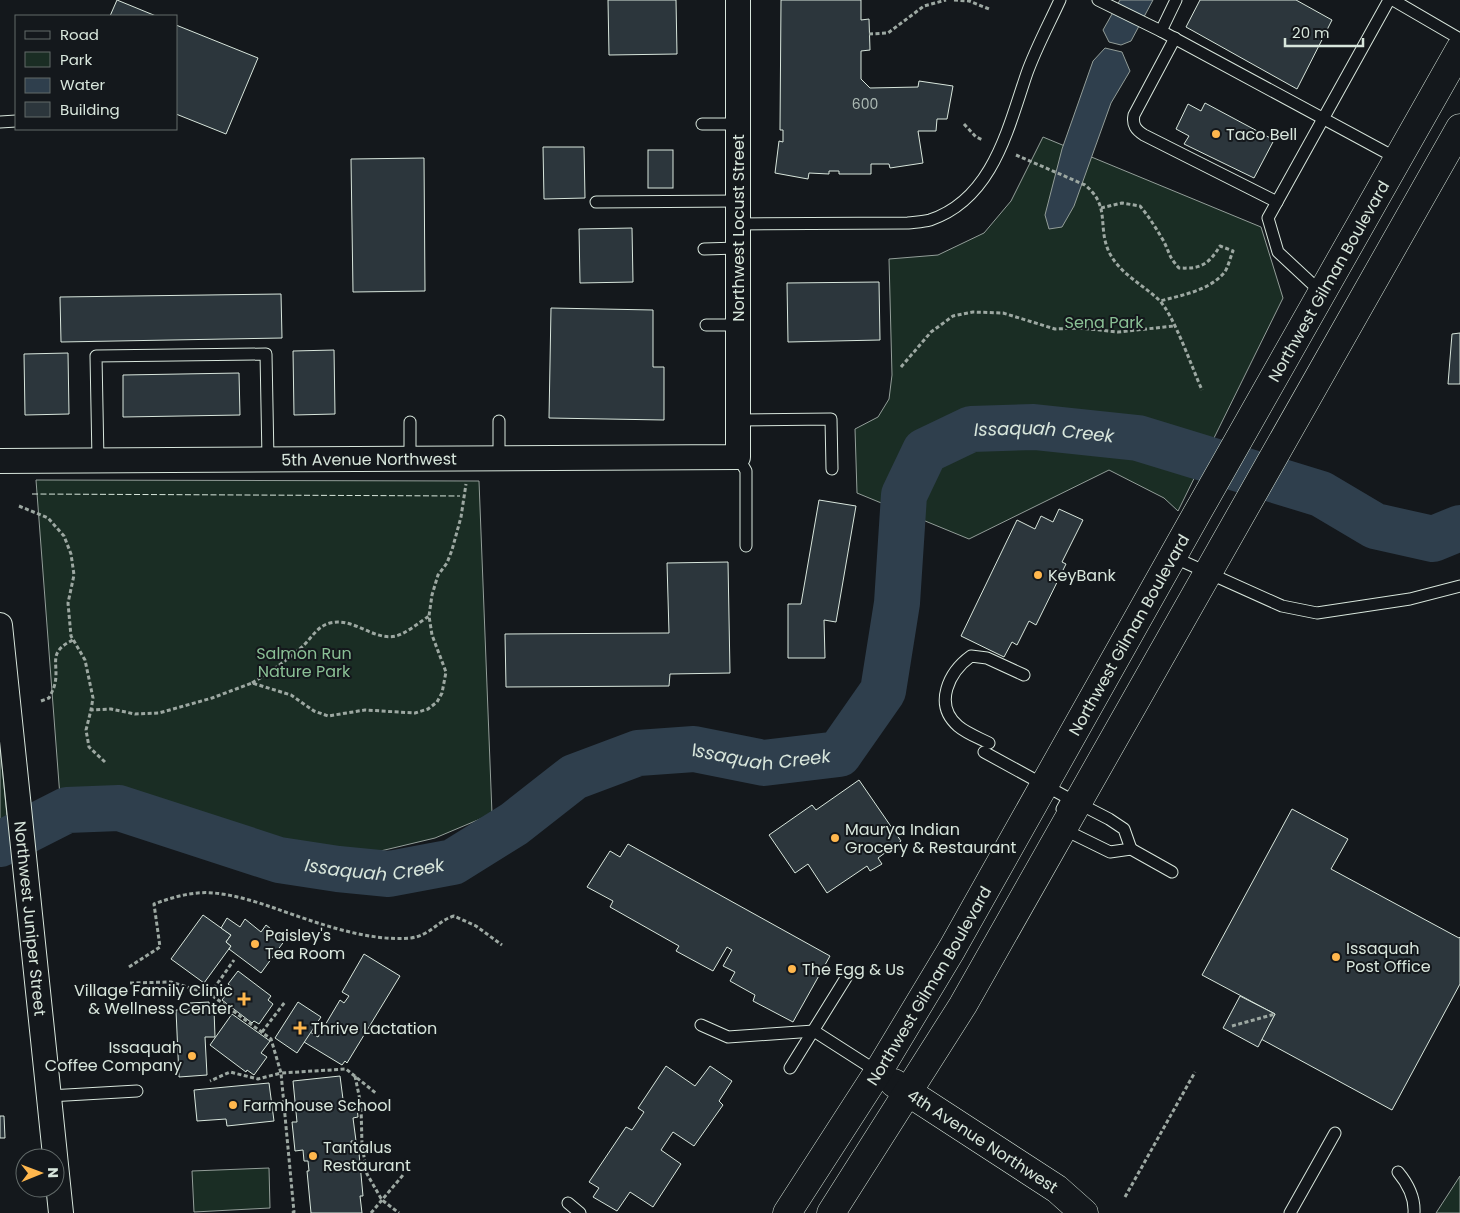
<svg xmlns="http://www.w3.org/2000/svg" width="1460" height="1213" viewBox="0 0 1460 1213" font-family="Poppins,sans-serif">
<style>
.green{fill:#1a2d24;stroke:#939e99}
.water{fill:#2f3f4d;stroke:#939e99}
.lines{fill:none;stroke-linecap:round;stroke-linejoin:round}
.river{stroke:#2f3f4d;stroke-width:46}
.building{fill:#2c363c;stroke:#d8e6dc}
.service-casing{stroke:#d8e6dc;stroke-width:13}
.minor-casing{stroke:#d8e6dc;stroke-width:26}
.tertiary-casing{stroke:#d8e6dc;stroke-width:29}
.path{stroke:#9da8a2;stroke-width:3;stroke-dasharray:4 2.5;stroke-linecap:butt}
.service{stroke:#14181c;stroke-width:11}
.minor{stroke:#14181c;stroke-width:24}
.tertiary{stroke:#14181c;stroke-width:28}
.fence{stroke:#d8e6dc;stroke-width:1;stroke-dasharray:6 2.5;stroke-linecap:butt}
.poi-dot{fill:#ffb74d;stroke:#14181c;stroke-width:2}
.labels{text-anchor:middle;dominant-baseline:central;stroke-width:4;stroke-linejoin:round;paint-order:stroke}
.number-label{font-size:14px;fill:#adbab4}
.poi-label{font-size:16px;fill:#d8e6dc;stroke:#14181c;text-anchor:start}
.street-label{font-size:16px;fill:#d8e6dc;stroke:#14181c}
.park-label{font-size:16px;fill:#8ac095;stroke:#14181c}
.water-label{font-size:18px;font-style:italic;fill:#d8e6dc;stroke:#14181c}
</style>
<rect width="100%" height="100%" fill="#14181c"/>
<g class="green">
<polygon points="1043,137 1261,227 1283,298 1178,511 1164,498 1109,470 969,539 857,493 855,429 878,417 889,399 892,375 889,259 938,255 984,233 1011,201"/>
<polygon points="36,480 479,481 492,814 435,838 368,854 286,848 127,795 60,797"/>
<polygon points="0,745 8,827 0,831"/>
<polygon points="269,1168 270,1208 194,1212 192,1171"/>
<polygon points="1460,1176 1460,1213 1436,1213"/>
</g>
<g class="water">
<polygon points="1120,0 1153,0 1131,41 1121,45 1109,42 1103,30"/>
<polygon points="1105,48 1122,52 1130,71 1111,103 1074,206 1062,227 1049,229 1045,215 1062,149 1093,61"/>
</g>
<g class="lines">
<path class="river" id="s1" d="M0,844L67,810L119,808L279,860L338,869L389,874L453,862L514,824L574,777L638,753L694,749L764,763L839,754L883,691L897,603L904,495L925,451L971,429L1034,427L1138,438L1321,494L1375,526L1433,539L1460,528"/>
</g>
<g class="building">
<polygon points="117,0 156,16 110,16"/>
<polygon points="608,0 676,0 677,54 609,55"/>
<polygon points="781,0 861,0 861,20 869,19 870,50 861,51 861,79 870,88 918,87 919,81 953,86 947,119 937,119 936,131 918,131 923,163 890,168 889,164 871,164 871,174 839,174 839,171 829,171 829,174 809,173 808,179 775,173 779,141 783,142 783,130 780,130"/>
<polygon points="1200,0 1296,0 1332,20 1297,89 1186,27"/>
<polygon points="176,25 258,58 226,134 176,114"/>
<polygon points="1205,103 1274,140 1254,178 1184,144 1189,136 1176,129 1188,104 1201,111"/>
<polygon points="543,147 584,147 585,198 544,199"/>
<rect x="648" y="150" width="25" height="38"/>
<polygon points="424,158 425,291 353,292 351,159"/>
<polygon points="632,228 633,282 580,283 579,229"/>
<polygon points="879,282 880,340 788,342 787,283"/>
<polygon points="281,294 282,338 61,342 60,297"/>
<polygon points="551,308 653,310 653,367 664,367 664,420 549,418"/>
<polygon points="1460,333 1460,384 1448,384 1452,334"/>
<polygon points="334,350 335,414 294,415 293,351"/>
<polygon points="68,353 69,414 25,415 24,354"/>
<polygon points="239,373 240,415 123,417 123,375"/>
<polygon points="819,500 856,506 836,622 824,620 825,658 788,658 788,604 801,604"/>
<polygon points="1059,509 1083,520 1062,562 1066,564 1036,625 1029,621 1017,645 1012,642 1004,657 961,636 1017,520 1035,529 1041,516 1053,522"/>
<polygon points="728,562 730,673 670,674 669,686 506,687 505,634 669,633 667,563"/>
<polygon points="859,780 901,841 878,858 882,864 870,871 867,866 827,893 808,864 795,873 769,835 812,805 816,810"/>
<polygon points="1292,809 1348,839 1331,869 1459,938 1460,937 1460,984 1392,1110 1261,1039 1275,1014 1202,975"/>
<polygon points="628,844 830,956 793,1022 753,1001 755,995 730,981 735,972 723,966 732,950 727,947 713,971 676,951 679,946 610,907 613,901 587,887 610,851 620,857"/>
<polygon points="203,915 231,935 226,942 231,946 204,983 171,959"/>
<polygon points="227,918 240,927 245,919 261,932 266,925 285,940 261,973 229,949 231,946 226,942 231,935 221,928"/>
<polygon points="364,954 400,976 347,1063 345,1061 342,1065 304,1042 310,1032 318,1037 340,1000 344,1003 349,996 342,992"/>
<polygon points="238,971 271,996 268,1000 273,1004 259,1024 254,1021 252,1023 222,1000 232,987 228,984"/>
<polygon points="1240,996 1275,1014 1258,1047 1223,1028"/>
<polygon points="209,1002 209,1009 214,1009 215,1037 205,1037 207,1075 179,1077 176,1010 191,1009 190,1003"/>
<polygon points="298,1002 321,1017 297,1053 275,1038"/>
<polygon points="232,1014 270,1041 261,1053 267,1057 254,1075 247,1070 246,1072 210,1045"/>
<polygon points="666,1066 695,1086 710,1066 732,1081 719,1101 723,1105 694,1146 673,1132 661,1150 681,1164 653,1207 630,1192 617,1211 593,1197 599,1188 589,1182 626,1127 632,1130 644,1112 638,1108"/>
<polygon points="340,1076 344,1107 357,1106 358,1117 353,1118 356,1141 351,1141 352,1153 359,1153 363,1196 360,1196 362,1213 311,1213 307,1171 309,1171 308,1161 304,1161 303,1150 295,1151 292,1122 297,1122 293,1081"/>
<polygon points="269,1083 274,1121 227,1126 226,1119 197,1121 194,1090"/>
<polygon points="0,1116 4,1116 5,1138 0,1138"/>
</g>
<g class="lines">
<g class="service-casing">
<g id="service">
<polyline points="1098,0 1161,31 1398,159"/>
<polyline points="1393,0 1460,39"/>
<polyline points="1161,31 1176,0"/>
<path d="M1175,38L1134,115C1132,125 1136,130 1144,135L1277,202"/>
<polyline points="0,122 16,121"/>
<polyline points="702,124 738,124"/>
<polyline points="596,202 738,201"/>
<path d="M738,224L908,223C915,222 923,222 930,220C993,199 1008,128 1027,73C1036,48 1049,24 1060,0"/>
<polyline points="704,249 738,248"/>
<polyline points="1322,293 1278,252 1268,218 1389,0"/>
<polyline points="706,325 738,325"/>
<polyline points="738,420 831,419 832,469"/>
<polyline points="410,422 410,459"/>
<polyline points="738,457 746,471 746,546"/>
<polyline points="499,458 499,421"/>
<polyline points="98,460 96,356 266,354 268,459"/>
<polyline points="1173,557 1282,606 1317,613 1410,599 1460,586"/>
<path d="M989,743C979,738 966,733 958,726C933,704 949,672 971,656L987,658L1024,675"/>
<polyline points="984,752 1068,798 1062,809"/>
<polyline points="1078,803 1109,819 1124,829 1131,849"/>
<polyline points="1063,829 1110,852 1131,849 1172,872"/>
<polyline points="701,1025 728,1037 814,1031 878,1072"/>
<polyline points="790,1068 849,973"/>
<polyline points="49,1096 137,1091"/>
<path d="M1398,1172C1408,1184 1415,1197 1414,1213"/>
<polyline points="568,1203 580,1213"/>
<polyline points="1290,1213 1335,1133"/>
</g>
</g>
<g class="minor-casing">
<g id="minor">
<path id="s2" d="M0,461L738,457V0"/>
<path id="s3" d="M0,625L61,1213"/>
</g>
</g>
<g class="tertiary-casing">
<g id="tertiary">
<path id="s4" d="M894,1083L1057,1189L1084,1213"/>
<path id="s5" d="M787,1213L878,1072L952,949L1200,508L1460,49"/>
<polyline points="831,1213 963,1005 1460,128"/>
</g>
</g>
<g class="path">
<polyline points="954,0 969,1 989,9"/>
<polyline points="869,34 888,33 924,6 946,0"/>
<polyline points="964,124 976,137 983,140"/>
<path d="M1016,155L1085,185C1111,206 1097,226 1109,252C1120,274 1142,284 1159,300C1174,315 1192,368 1202,390"/>
<path d="M1101,208L1122,203L1140,206C1149,217 1156,228 1163,240C1170,253 1168,256 1179,268C1201,269 1208,265 1220,246L1233,251C1230,258 1228,268 1224,273C1208,291 1182,295 1160,301"/>
<polyline points="901,367 931,332 953,316 973,312 1003,313 1055,329 1080,328 1118,332 1174,326"/>
<polyline points="19,506 48,518 64,536 71,554 74,575 68,603 71,636 85,660 93,698 91,710"/>
<path d="M252,683C270,672 286,661 302,647C311,639 317,626 330,623C354,617 373,641 396,636C405,634 420,622 429,616"/>
<path d="M41,701L49,698C51,694 53,690 54,687C61,665 45,653 73,640"/>
<polyline points="105,762 89,747 86,730 91,710 111,709 135,714 159,713 212,698 252,683 291,695 314,711 328,716 365,710 415,713 428,709 437,702 442,693 446,672 432,635 429,616 432,595 438,575 447,563 452,550 461,517 466,484"/>
<path d="M129,967L160,947L154,904C173,897 194,891 214,893C235,895 257,902 277,909C317,923 368,942 411,938C431,935 437,921 454,916L476,926L502,945"/>
<polyline points="130,983 171,982 210,994 271,1039 281,1073 258,1079 230,1072 210,1081"/>
<polyline points="210,994 234,960"/>
<polyline points="1232,1026 1275,1014"/>
<polyline points="262,1032 285,1002"/>
<polyline points="355,1076 361,1105 362,1145 367,1174 382,1200 399,1213"/>
<polyline points="1125,1197 1195,1072"/>
<polyline points="292,1213 294,1212 281,1073 346,1069 377,1094"/>
<polyline points="371,1213 403,1175"/>
</g>
<use href="#service" class="service"/>
<use href="#minor" class="minor"/>
<use href="#tertiary" class="tertiary"/>
<polyline class="fence" points="32,494 460,496"/>
</g>
<g class="poi-dot">
<circle cx="1216" cy="134" r="5"/>
<circle cx="1038" cy="575" r="5"/>
<circle cx="835" cy="838" r="5"/>
<circle cx="255" cy="944" r="5"/>
<circle cx="1336" cy="957" r="5"/>
<circle cx="792" cy="969" r="5"/>
<path d="M241.5 991.5h5v5h5v5h-5v5h-5v-5h-5v-5h5z"/>
<path d="M297.5 1020.5h5v5h5v5h-5v5h-5v-5h-5v-5h5z"/>
<circle cx="192" cy="1056" r="5"/>
<circle cx="233" cy="1105" r="5"/>
<circle cx="313" cy="1156" r="5"/>
</g>
<g class="labels">
<g class="number-label">
<text x="865" y="104">600</text>
</g>
<g class="poi-label">
<text x="1226" y="134">Taco Bell</text>
<text x="1048" y="575">KeyBank</text>
<text x="845" y="829">Maurya Indian<tspan x="845" dy="18">Grocery &amp; Restaurant</tspan></text>
<text x="265" y="935">Paisley's<tspan x="265" dy="18">Tea Room</tspan></text>
<text x="1346" y="948">Issaquah<tspan x="1346" dy="18">Post Office</tspan></text>
<text x="802" y="969">The Egg &amp; Us</text>
<text x="233" y="990" text-anchor="end">Village Family Clinic<tspan x="233" dy="18">&amp; Wellness Center</tspan></text>
<text x="311" y="1028">Thrive Lactation</text>
<text x="182" y="1047" text-anchor="end">Issaquah<tspan x="182" dy="18">Coffee Company</tspan></text>
<text x="243" y="1105">Farmhouse School</text>
<text x="323" y="1147">Tantalus<tspan x="323" dy="18">Restaurant</tspan></text>
</g>
<g class="street-label">
<text transform="translate(738 228) rotate(-90)">Northwest Locust Street</text>
<text stroke="none"><textPath href="#s5" startOffset="1078">Northwest Gilman Boulevard</textPath></text>
<text stroke="none"><textPath href="#s2" startOffset="369">5th Avenue Northwest</textPath></text>
<text stroke="none"><textPath href="#s5" startOffset="672">Northwest Gilman Boulevard</textPath></text>
<text stroke="none"><textPath href="#s3" startOffset="295">Northwest Juniper Street</textPath></text>
<text stroke="none"><textPath href="#s5" startOffset="268">Northwest Gilman Boulevard</textPath></text>
<text stroke="none"><textPath href="#s4" startOffset="106">4th Avenue Northwest</textPath></text>
</g>
<g class="park-label">
<text x="1104" y="322">Sena Park</text>
<text x="304" y="653">Salmon Run<tspan x="304" dy="18">Nature Park</tspan></text>
</g>
<g class="water-label">
<text stroke="none"><textPath href="#s1" startOffset="1338">Issaquah Creek</textPath></text>
<text stroke="none"><textPath href="#s1" startOffset="812">Issaquah Creek</textPath></text>
<text stroke="none"><textPath href="#s1" startOffset="392">Issaquah Creek</textPath></text>
</g>
</g>
<rect x="15" y="15" width="162" height="115" fill="#14181c" stroke="#626a69"/>
<rect x="25" y="31" width="25" height="8" fill="#14181c" stroke="#626a69"/>
<text x="60" y="40" font-size="15" fill="#d8e6dc">Road</text>
<rect x="25" y="52" width="25" height="15" fill="#1a2d24" stroke="#626a69"/>
<text x="60" y="65" font-size="15" fill="#d8e6dc">Park</text>
<rect x="25" y="78" width="25" height="15" fill="#2f3f4d" stroke="#626a69"/>
<text x="60" y="90" font-size="15" fill="#d8e6dc">Water</text>
<rect x="25" y="102" width="25" height="15" fill="#2c363c" stroke="#626a69"/>
<text x="60" y="115" font-size="15" fill="#d8e6dc">Building</text>
<g transform="translate(40 1173) rotate(89)"><circle r="24" fill="#14181c" stroke="#626a69"/>
<path d="M0-4L9 19L0 12L-9 19Z" fill="#ffb74d"/>
<text y="-8" font-size="14" font-weight="bold" text-anchor="middle" fill="#d8e6dc">N</text>
</g>
<path d="M1285 38v8h78v-8" fill="none" stroke="#d8e6dc" stroke-width="2.5"/>
<text x="1292" y="38" font-size="15" fill="#d8e6dc" stroke="#14181c" stroke-width="4" paint-order="stroke">20 m</text>
</svg>
